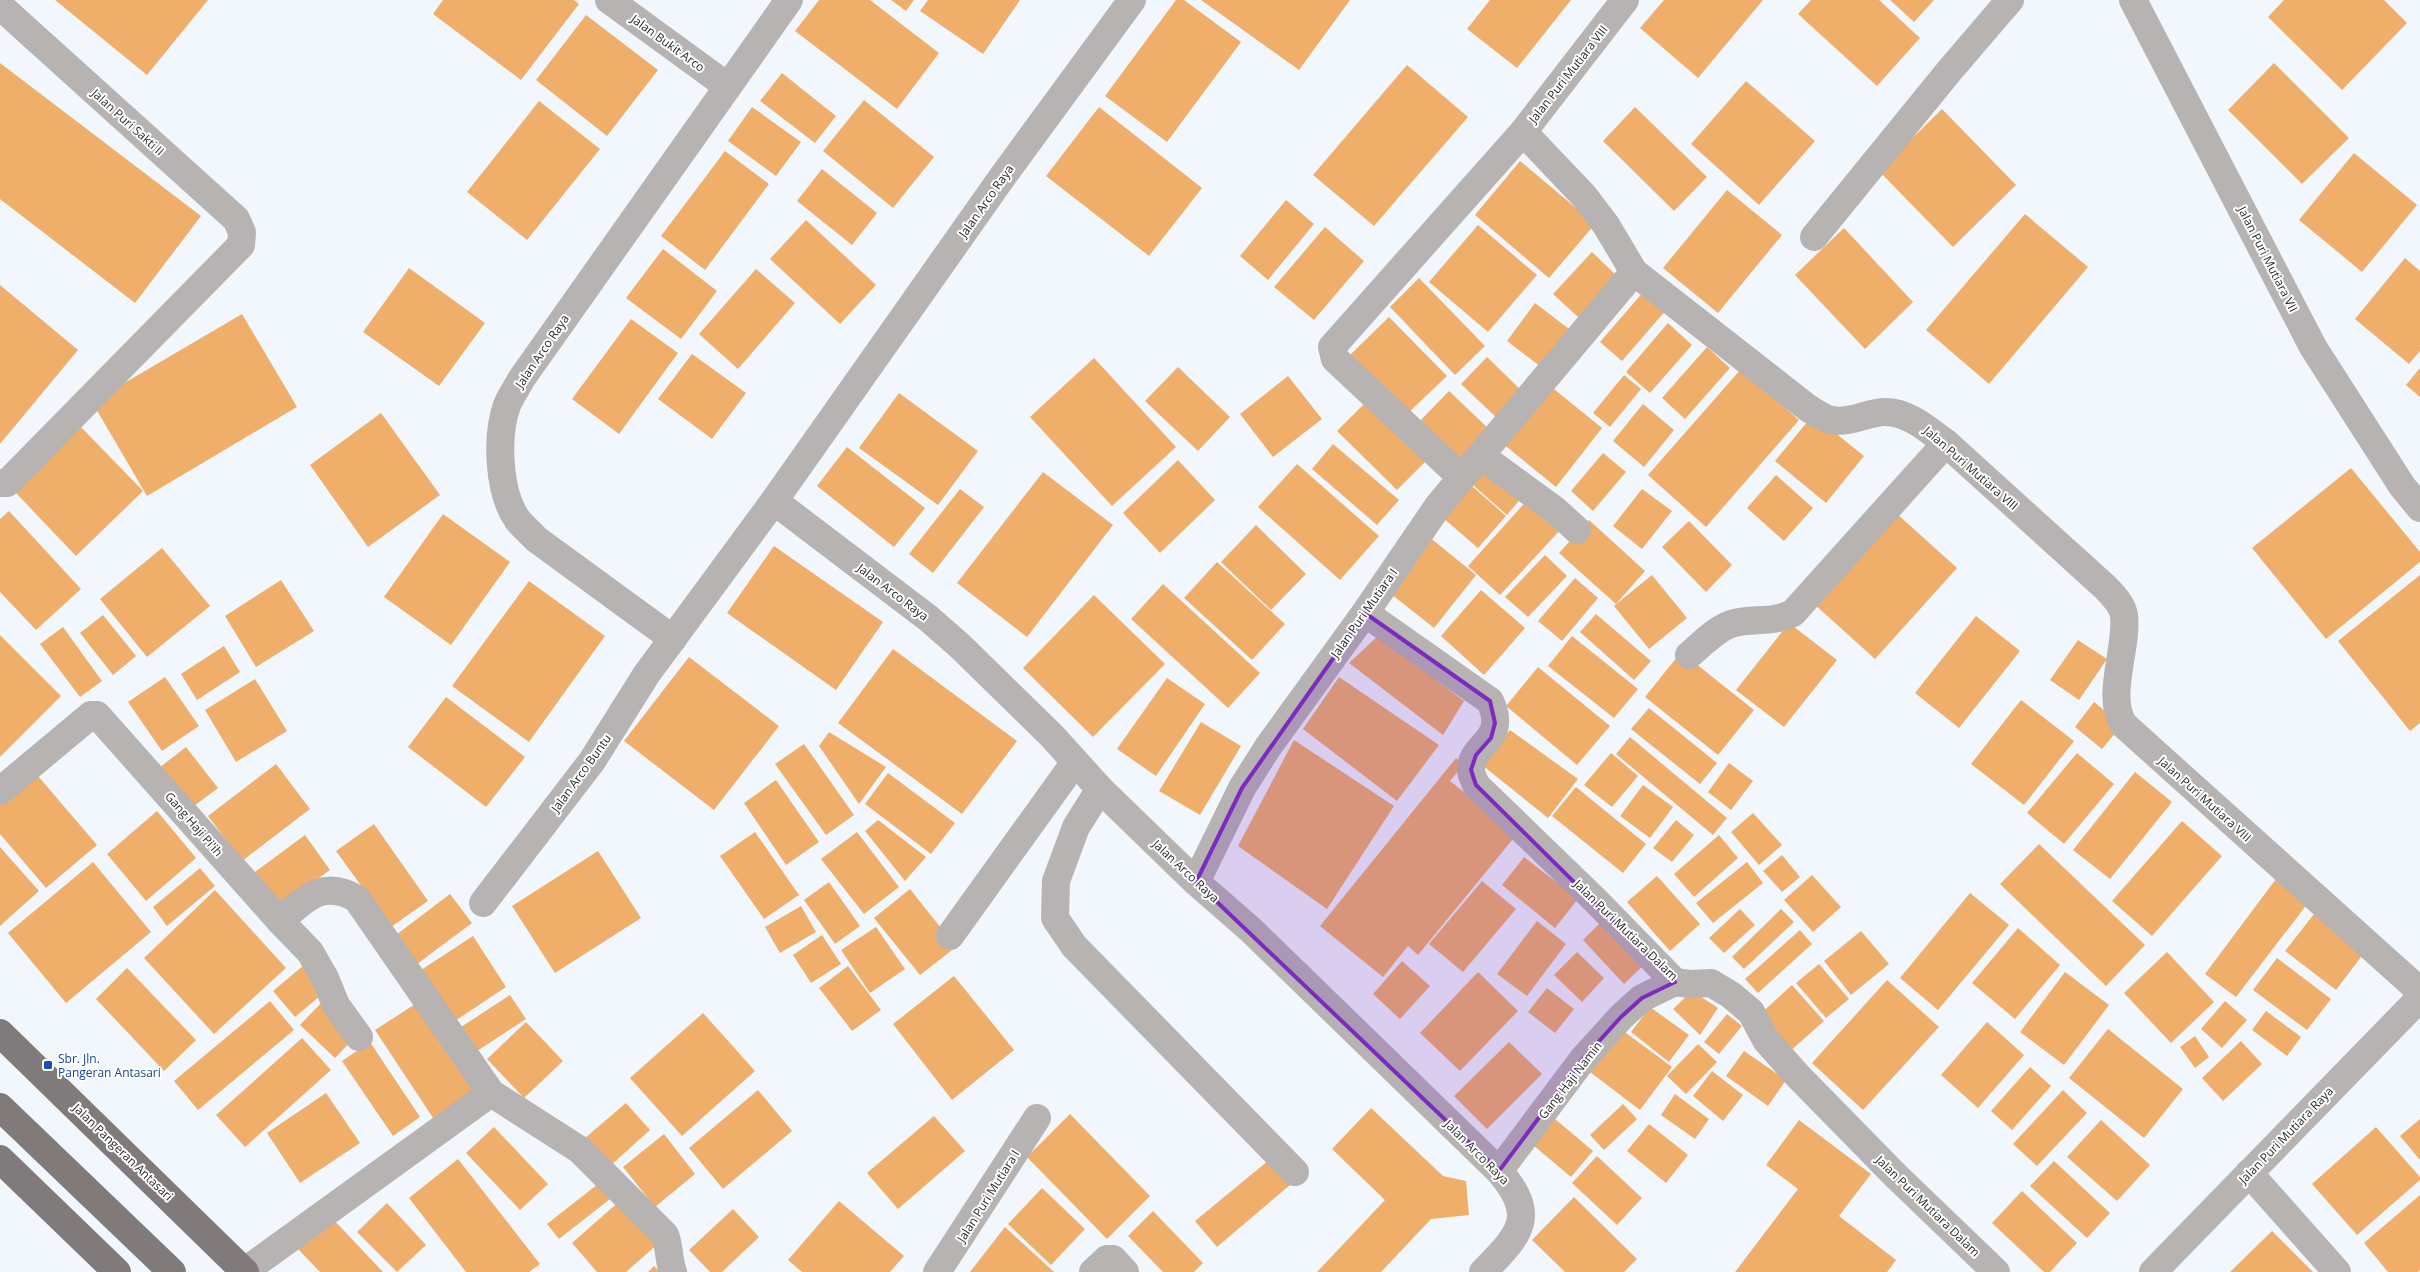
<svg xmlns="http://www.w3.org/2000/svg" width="2420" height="1272" viewBox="0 0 2420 1272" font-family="'Open Sans',sans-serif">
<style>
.building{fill:#efaf6b}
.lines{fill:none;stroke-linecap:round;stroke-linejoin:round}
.minor{stroke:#b6b3b2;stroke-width:28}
.tertiary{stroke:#b6b3b2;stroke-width:28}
.primary{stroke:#817a7a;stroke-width:28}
.marked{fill:#7b2cbf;fill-opacity:0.2;stroke:#7b2cbf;stroke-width:4;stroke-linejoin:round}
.transit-dot{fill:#1a4fb4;stroke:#fff;stroke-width:2}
.labels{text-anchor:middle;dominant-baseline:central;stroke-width:4;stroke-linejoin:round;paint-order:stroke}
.street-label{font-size:12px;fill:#282a2c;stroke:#fff}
.transit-label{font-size:12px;fill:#164399;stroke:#fff;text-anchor:start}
</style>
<rect width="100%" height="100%" fill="#f1f7fd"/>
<g class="building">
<polygon points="55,0 208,0 147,75"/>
<polygon points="443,0 574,0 579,4 521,80 433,14"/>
<polygon points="819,0 870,0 939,53 897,109 795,31"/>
<polygon points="891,0 914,0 906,11"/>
<polygon points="928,0 1020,0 983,54 920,11"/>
<polygon points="1176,0 1184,0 1241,42 1167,142 1105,96"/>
<polygon points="1201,0 1350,0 1299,70"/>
<polygon points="1490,0 1571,0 1517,68 1467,29"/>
<polygon points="1664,0 1763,0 1698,78 1640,28"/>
<polygon points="1811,0 1879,0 1920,38 1877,86 1798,14"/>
<polygon points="1890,0 1934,0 1914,22"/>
<polygon points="2284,0 2384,0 2407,23 2342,90 2268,17"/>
<polygon points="586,15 658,70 607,136 536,80"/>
<polygon points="0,63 201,216 135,303 0,199"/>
<polygon points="2274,63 2349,138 2302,184 2228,110"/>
<polygon points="1407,65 1468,117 1374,226 1313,175"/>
<polygon points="782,73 836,116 815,143 760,101"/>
<polygon points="1746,81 1815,141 1759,205 1691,144"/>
<polygon points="864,100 934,157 893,208 823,151"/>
<polygon points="539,101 600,149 527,240 467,192"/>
<polygon points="752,107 801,142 776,176 728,141"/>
<polygon points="1099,107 1202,188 1149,256 1046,176"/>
<polygon points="1635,107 1707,177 1674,211 1603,141"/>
<polygon points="1942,109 2016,185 1953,247 1879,171"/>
<polygon points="725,151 769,184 705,270 661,236"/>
<polygon points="2354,153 2417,205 2362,272 2299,220"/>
<polygon points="1520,161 1595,224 1549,278 1475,215"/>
<polygon points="822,169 877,213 852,245 797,201"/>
<polygon points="1727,190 1782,235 1718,313 1663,268"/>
<polygon points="1286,200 1314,224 1268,280 1240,256"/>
<polygon points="2025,214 2088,267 1989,384 1926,330"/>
<polygon points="806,220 876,285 840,324 770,259"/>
<polygon points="1478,225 1537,275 1488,332 1429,282"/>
<polygon points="1325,227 1364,261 1314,320 1274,287"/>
<polygon points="1844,228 1913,302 1865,349 1795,275"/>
<polygon points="663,249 717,291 681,339 626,298"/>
<polygon points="1592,252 1617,276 1578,317 1553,294"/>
<polygon points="2405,258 2420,271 2420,351 2409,364 2355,319"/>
<polygon points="409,268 485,323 439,386 363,332"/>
<polygon points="756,269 795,303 738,369 699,334"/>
<polygon points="1419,278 1485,346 1455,375 1390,307"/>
<polygon points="0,285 78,350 0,444"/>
<polygon points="1645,290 1667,309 1622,361 1600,342"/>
<polygon points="1535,303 1577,335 1549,373 1507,341"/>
<polygon points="242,314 297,407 147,496 92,402"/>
<polygon points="1389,317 1447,376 1407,414 1350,355"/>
<polygon points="631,319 678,353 619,434 572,399"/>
<polygon points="1668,323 1692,345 1650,393 1626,372"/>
<polygon points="1707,347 1730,368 1685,419 1662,398"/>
<polygon points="692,354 746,393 712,439 658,399"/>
<polygon points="1487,357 1525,394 1499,420 1461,384"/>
<polygon points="1094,358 1176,447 1112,506 1030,417"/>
<polygon points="1178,367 1230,417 1198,451 1145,401"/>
<polygon points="2420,368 2420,397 2406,385"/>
<polygon points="1741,369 1799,420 1706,527 1648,475"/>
<polygon points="1624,375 1641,389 1610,427 1593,413"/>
<polygon points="1288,376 1322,419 1273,457 1240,414"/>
<polygon points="1549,385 1602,428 1556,487 1502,443"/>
<polygon points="1449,391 1490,430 1459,463 1418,423"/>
<polygon points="899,393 978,451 938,505 859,448"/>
<polygon points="1366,402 1426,461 1397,490 1337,431"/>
<polygon points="1643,404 1674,430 1644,467 1613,441"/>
<polygon points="381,413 440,495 368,547 310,465"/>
<polygon points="1813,415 1864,456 1826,503 1775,461"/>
<polygon points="81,427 143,491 76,556 15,492"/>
<polygon points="1333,444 1399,500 1377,525 1312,469"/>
<polygon points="847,447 925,508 894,547 817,486"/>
<polygon points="1603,453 1626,472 1593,511 1571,491"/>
<polygon points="1481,459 1523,496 1507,515 1465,478"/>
<polygon points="1178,460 1215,500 1160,553 1123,513"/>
<polygon points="1297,464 1379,536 1340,580 1258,507"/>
<polygon points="2351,468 2420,552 2420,562 2326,639 2252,548"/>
<polygon points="1043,472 1113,525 1027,637 957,583"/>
<polygon points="1776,475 1813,508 1784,541 1747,508"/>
<polygon points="1464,479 1506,516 1478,548 1435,511"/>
<polygon points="960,489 984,507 933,573 909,554"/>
<polygon points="1642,489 1672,511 1642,549 1613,526"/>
<polygon points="1530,497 1563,527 1500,595 1468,566"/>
<polygon points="9,511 81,589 36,630 0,592 0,519"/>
<polygon points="1895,512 1957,568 1875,659 1813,603"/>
<polygon points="443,514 510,562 451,645 384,597"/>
<polygon points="1589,520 1645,571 1616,604 1559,553"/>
<polygon points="1689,521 1732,565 1706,592 1662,547"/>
<polygon points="1256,525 1306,574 1271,610 1221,562"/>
<polygon points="1428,536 1476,575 1434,628 1386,590"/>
<polygon points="774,546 883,622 836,690 727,613"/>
<polygon points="162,548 210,606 147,657 100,599"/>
<polygon points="1545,555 1567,576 1528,617 1505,597"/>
<polygon points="1217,562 1285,624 1252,660 1184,598"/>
<polygon points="1652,575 1687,618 1649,649 1614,606"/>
<polygon points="2420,575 2420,723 2410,731 2338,641"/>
<polygon points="1575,578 1598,598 1562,641 1538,621"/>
<polygon points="281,580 314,631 256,667 225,616"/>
<polygon points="529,581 605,636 529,742 452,686"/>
<polygon points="1163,584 1260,673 1228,708 1131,619"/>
<polygon points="1481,590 1525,628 1484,675 1441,636"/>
<polygon points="1094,595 1165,664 1093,737 1023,668"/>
<polygon points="1596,614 1651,661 1634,680 1580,632"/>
<polygon points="103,615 136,656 113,675 80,633"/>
<polygon points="1976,616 2020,651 1959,728 1915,693"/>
<polygon points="1789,623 1837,660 1784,727 1736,690"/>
<polygon points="63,627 102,681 80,697 40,644"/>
<polygon points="0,635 61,696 0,757"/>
<polygon points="1378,636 1464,701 1443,735 1349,663"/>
<polygon points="1572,636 1638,689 1614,718 1548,666"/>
<polygon points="2078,640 2107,659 2079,700 2050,680"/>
<polygon points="224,646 240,672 197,700 181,674"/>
<polygon points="893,649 1017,741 962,814 838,723"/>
<polygon points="1681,652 1754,710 1718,755 1645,697"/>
<polygon points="689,657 779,726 714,810 624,741"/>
<polygon points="1538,667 1610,726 1577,765 1506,706"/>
<polygon points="165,677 199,726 162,751 128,702"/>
<polygon points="1339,677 1439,745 1397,801 1303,729"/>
<polygon points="1167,678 1205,704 1156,776 1117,749"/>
<polygon points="255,679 287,731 236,762 205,710"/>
<polygon points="446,697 525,757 486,807 408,747"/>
<polygon points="2021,700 2074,741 2024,805 1971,764"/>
<polygon points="2094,702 2122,725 2102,749 2075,727"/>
<polygon points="1649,708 1717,763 1700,784 1631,729"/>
<polygon points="1201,722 1241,746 1200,815 1159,791"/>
<polygon points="1510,730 1578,779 1548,818 1482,765"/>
<polygon points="829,732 886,767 859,804 819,746"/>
<polygon points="1630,737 1727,818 1713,835 1616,754"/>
<polygon points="1294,740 1394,806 1327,909 1238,846"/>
<polygon points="804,744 854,815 826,835 775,764"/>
<polygon points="186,747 218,788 190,809 159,768"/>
<polygon points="1611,753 1638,776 1612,807 1584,785"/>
<polygon points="2077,753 2114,784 2064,844 2027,813"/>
<polygon points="1456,758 1464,764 1450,781 1517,834 1418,955 1408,946 1383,977 1320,926"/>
<polygon points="1729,763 1753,781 1731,810 1708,792"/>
<polygon points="276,764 310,809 242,861 208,816"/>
<polygon points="32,769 97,845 46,888 0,834 0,797"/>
<polygon points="2135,772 2172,802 2110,879 2073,850"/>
<polygon points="888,773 955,823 931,854 865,804"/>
<polygon points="776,780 819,842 786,865 744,803"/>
<polygon points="1643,785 1673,807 1650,838 1620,816"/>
<polygon points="1576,787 1646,844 1623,873 1552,816"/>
<polygon points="157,811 196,858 146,901 107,854"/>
<polygon points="1753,813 1782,845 1759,865 1731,832"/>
<polygon points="878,820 926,857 905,881 865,831"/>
<polygon points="1676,820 1694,835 1672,862 1653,848"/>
<polygon points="2182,821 2222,856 2152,936 2112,901"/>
<polygon points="374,824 428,901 391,927 336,851"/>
<polygon points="755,832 799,895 764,919 720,856"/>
<polygon points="857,832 899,887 864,914 821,859"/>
<polygon points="305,835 330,870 276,909 251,875"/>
<polygon points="1719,835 1738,858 1694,897 1674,874"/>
<polygon points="2039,844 2145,945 2106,986 2000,884"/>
<polygon points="0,847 39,891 0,926"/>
<polygon points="598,851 641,918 555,973 512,906"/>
<polygon points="1782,855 1800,877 1782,892 1763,871"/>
<polygon points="1524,857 1578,899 1555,928 1502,885"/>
<polygon points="93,862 151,932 66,1003 8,933"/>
<polygon points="1747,862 1763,883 1713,923 1696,903"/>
<polygon points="200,868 215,886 167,926 153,907"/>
<polygon points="1812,875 1841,907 1813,932 1784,900"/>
<polygon points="1657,876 1700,924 1670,951 1627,902"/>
<polygon points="2276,879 2308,903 2236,997 2205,974"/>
<polygon points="1482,881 1516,909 1463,972 1429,944"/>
<polygon points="829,882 860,926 835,944 804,900"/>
<polygon points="910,889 956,947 920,975 874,918"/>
<polygon points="215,890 286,968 214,1034 144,958"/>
<polygon points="1970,893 2009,925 1938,1010 1900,978"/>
<polygon points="450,894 472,923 413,967 392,938"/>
<polygon points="801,906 816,932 780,953 765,927"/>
<polygon points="1740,909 1755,925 1724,953 1709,938"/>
<polygon points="1781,909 1794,922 1744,969 1732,957"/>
<polygon points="2314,914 2364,953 2336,990 2285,951"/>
<polygon points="1607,916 1649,960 1624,984 1583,940"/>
<polygon points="1537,921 1566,944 1527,996 1497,974"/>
<polygon points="876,927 905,969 870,993 841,950"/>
<polygon points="2018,928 2060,965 2015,1019 1972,983"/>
<polygon points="1800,930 1812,944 1758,993 1745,979"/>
<polygon points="1861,931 1889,964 1851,995 1824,961"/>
<polygon points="822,935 841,964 811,983 793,955"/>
<polygon points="473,936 506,987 452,1023 418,972"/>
<polygon points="1577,952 1604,978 1582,1002 1554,975"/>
<polygon points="2167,952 2214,1002 2171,1043 2124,993"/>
<polygon points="2277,958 2331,999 2307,1030 2253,990"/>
<polygon points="1402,961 1430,986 1400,1019 1373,994"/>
<polygon points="1819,964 1849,999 1826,1018 1796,983"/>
<polygon points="304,965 326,991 295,1017 273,991"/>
<polygon points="848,966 881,1010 852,1031 819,988"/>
<polygon points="127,968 196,1040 164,1071 96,999"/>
<polygon points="1478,972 1518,1011 1460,1071 1420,1033"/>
<polygon points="2065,972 2109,1005 2064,1065 2020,1032"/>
<polygon points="954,976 1014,1050 952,1100 893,1024"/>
<polygon points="1887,980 1939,1027 1863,1110 1812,1063"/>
<polygon points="1792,985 1824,1021 1788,1053 1756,1018"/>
<polygon points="1547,988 1574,1009 1555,1033 1528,1012"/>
<polygon points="1692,991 1718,1008 1700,1035 1673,1009"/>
<polygon points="510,995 526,1019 477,1051 461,1027"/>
<polygon points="270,1001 294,1030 198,1110 174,1081"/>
<polygon points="420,1001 479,1092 435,1121 375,1030"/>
<polygon points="2225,1001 2247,1020 2222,1048 2201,1029"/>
<polygon points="321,1003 356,1036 335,1058 300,1025"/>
<polygon points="1650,1007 1689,1035 1669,1062 1631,1032"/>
<polygon points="2266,1011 2301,1037 2287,1056 2252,1030"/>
<polygon points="703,1013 755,1071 682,1136 630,1078"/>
<polygon points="1727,1014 1742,1026 1719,1054 1704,1042"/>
<polygon points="526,1022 563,1061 524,1098 487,1059"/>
<polygon points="1987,1022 2024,1055 1978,1108 1941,1075"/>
<polygon points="2108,1029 2183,1089 2144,1138 2069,1078"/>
<polygon points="1622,1030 1672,1067 1640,1110 1590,1072"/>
<polygon points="2195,1036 2209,1057 2195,1068 2180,1047"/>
<polygon points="302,1038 331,1070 245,1147 216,1115"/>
<polygon points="2241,1041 2262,1064 2223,1101 2202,1078"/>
<polygon points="370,1042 420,1117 393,1136 342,1061"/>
<polygon points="1509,1042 1542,1074 1487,1129 1454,1096"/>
<polygon points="1698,1044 1717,1062 1686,1094 1667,1076"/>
<polygon points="1744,1051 1786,1080 1768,1106 1726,1076"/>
<polygon points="2030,1067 2051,1086 2012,1130 1991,1111"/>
<polygon points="1712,1071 1743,1095 1723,1121 1693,1096"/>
<polygon points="758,1090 792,1131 723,1189 689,1148"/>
<polygon points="2063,1090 2087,1113 2037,1166 2013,1144"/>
<polygon points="326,1093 360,1143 300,1183 267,1133"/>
<polygon points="1675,1094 1709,1119 1695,1139 1661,1115"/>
<polygon points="626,1103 650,1130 610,1166 585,1138"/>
<polygon points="1623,1104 1637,1119 1604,1150 1590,1135"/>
<polygon points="1371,1108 1443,1176 1466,1181 1469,1215 1431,1219 1381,1272 1317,1272 1385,1200 1332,1149"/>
<polygon points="1070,1114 1150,1196 1107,1239 1027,1157"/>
<polygon points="934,1116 965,1151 898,1209 867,1173"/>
<polygon points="1555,1119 1593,1151 1571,1177 1533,1145"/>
<polygon points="2420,1119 2420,1160 2400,1136"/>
<polygon points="1799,1120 1871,1174 1839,1216 1896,1260 1887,1272 1735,1272 1798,1189 1766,1165"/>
<polygon points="2101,1120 2150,1165 2117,1201 2067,1157"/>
<polygon points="1649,1124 1688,1155 1666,1183 1627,1151"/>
<polygon points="494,1127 548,1184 520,1210 466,1153"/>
<polygon points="2376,1127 2420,1177 2420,1180 2357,1235 2312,1184"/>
<polygon points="664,1134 695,1174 655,1207 623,1167"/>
<polygon points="1597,1156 1642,1198 1617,1225 1572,1183"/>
<polygon points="458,1159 540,1264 529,1272 466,1272 409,1198"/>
<polygon points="1269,1160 1290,1185 1217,1247 1195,1221"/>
<polygon points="2054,1161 2110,1213 2087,1238 2030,1186"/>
<polygon points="598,1184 610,1199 559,1239 547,1224"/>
<polygon points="1042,1188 1085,1229 1051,1265 1008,1224"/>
<polygon points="2022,1191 2077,1243 2050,1272 2044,1272 1992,1223"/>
<polygon points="2420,1195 2420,1270 2418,1272 2388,1272 2364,1243"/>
<polygon points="1574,1197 1637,1259 1624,1272 1565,1272 1532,1240"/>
<polygon points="622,1199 660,1242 626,1272 597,1272 572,1243"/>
<polygon points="839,1201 904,1256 890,1272 802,1272 788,1260"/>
<polygon points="387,1203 426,1245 397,1272 357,1232"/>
<polygon points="733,1209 759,1237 722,1272 710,1272 689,1250"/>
<polygon points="1153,1211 1203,1263 1194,1272 1163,1272 1128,1236"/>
<polygon points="331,1217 383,1272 320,1272 298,1249"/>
<polygon points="1005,1227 1054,1272 970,1272"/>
<polygon points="2272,1231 2313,1272 2230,1272"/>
<polygon points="654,1266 660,1272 648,1272"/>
</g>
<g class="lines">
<g class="minor">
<polyline points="609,0 727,86"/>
<path d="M1625,0L1523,132L1584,196L1606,225L1634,272L1808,408C1815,412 1824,419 1832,420C1849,424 1868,412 1885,412C1909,412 1928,430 1946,443L2105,587C2113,595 2122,604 2124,615C2128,648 2105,697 2124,725L2420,991"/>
<polyline points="2133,0 2313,347 2402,486 2420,508"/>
<polyline points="0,6 236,219 242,232 241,245 7,483 0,483"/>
<polyline points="1814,237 1950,70 2010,0"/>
<polyline points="1481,456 1555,510 1577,530"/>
<polyline points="1461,477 1335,359 1332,347 1523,132"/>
<path d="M774,501L928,618L960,646L1052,736L1100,789L1196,882L1251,930L1499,1171C1539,1217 1519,1235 1483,1272"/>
<path d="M1365,613L1490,701C1509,742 1470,743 1471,770C1471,775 1475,781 1476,785L1596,901L1675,982L1690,984L1711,983L1731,995L1751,1012L1766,1040L1797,1075L1895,1175L1996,1272"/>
<path d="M673,639L536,539C530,532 522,526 517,519C498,491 496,436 507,405C511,396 517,387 522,378L789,0"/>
<path d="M1689,655C1701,645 1716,629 1731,624C1752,617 1771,624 1793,613L1946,443"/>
<polyline points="1100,789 1076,827 1056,881 1055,918 1074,946 1295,1172"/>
<polyline points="0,791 91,715 97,715 280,921 310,952 325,978 336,1005 359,1037"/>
<polyline points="1196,882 1242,788 1268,747 1365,613 1438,506 1634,272"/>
<polyline points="483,903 592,761 646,675 774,501 1003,176 1132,0"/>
<path d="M280,921C304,900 323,878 357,899L491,1093L580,1150L665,1235C670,1247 668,1259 673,1272"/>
<polyline points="950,936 1075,762"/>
<polyline points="1499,1171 1583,1059 1621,1017 1642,998 1675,982"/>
<polyline points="2249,1173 2337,1272"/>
<polyline points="245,1271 491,1093"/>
<polyline points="937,1272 1037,1118"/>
<polyline points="1093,1272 1107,1259 1113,1259 1125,1272"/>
</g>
<polyline class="tertiary" points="2153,1272 2420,998"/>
<g class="primary">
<polyline points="0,1033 245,1272"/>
<polyline points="0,1107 172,1272"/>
<polyline points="0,1159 117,1272"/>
</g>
</g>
<path class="marked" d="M1365,613L1490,701L1495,723L1491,738L1476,755L1471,770L1476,785L1675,982L1642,998L1621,1017L1583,1059L1499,1171L1196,882L1242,788Z"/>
<rect class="transit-dot" x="43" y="1060" width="10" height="10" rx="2.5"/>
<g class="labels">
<g class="street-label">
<text transform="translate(668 43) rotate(36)">Jalan Bukit Arco</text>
<text transform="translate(1568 74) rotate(-52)">Jalan Puri Mutiara VIII</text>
<text transform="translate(128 122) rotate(42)">Jalan Puri Sakti II</text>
<text transform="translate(986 201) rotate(-55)">Jalan Arco Raya</text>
<text transform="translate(2268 259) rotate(63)">Jalan Puri Mutiara VII</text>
<text transform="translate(542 351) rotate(-56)">Jalan Arco Raya</text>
<text transform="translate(1971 468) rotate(41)">Jalan Puri Mutiara VIII</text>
<text transform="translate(893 592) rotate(37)">Jalan Arco Raya</text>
<text transform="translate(1364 613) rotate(-55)">Jalan Puri Mutiara I</text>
<text transform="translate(581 773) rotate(-54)">Jalan Arco Buntu</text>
<text transform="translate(2205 799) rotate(42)">Jalan Puri Mutiara VIII</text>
<text transform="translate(194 824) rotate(49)">Gang Haji Pi'ih</text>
<text transform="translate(1186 871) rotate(43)">Jalan Arco Raya</text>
<text transform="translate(1626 930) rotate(44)">Jalan Puri Mutiara Dalam</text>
<text transform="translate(1570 1080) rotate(-52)">Gang Haji Namin</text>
<text transform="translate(2286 1135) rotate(-46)">Jalan Puri Mutiara Raya</text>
<text transform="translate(123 1152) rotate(44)">Jalan Pangeran Antasari</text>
<text transform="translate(1477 1152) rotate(45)">Jalan Arco Raya</text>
<text transform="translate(988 1196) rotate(-58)">Jalan Puri Mutiara I</text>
<text transform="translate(1928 1206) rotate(44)">Jalan Puri Mutiara Dalam</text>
</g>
<g class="transit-label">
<text x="58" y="1058">Sbr. Jln.<tspan x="58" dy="14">Pangeran Antasari</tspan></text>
</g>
</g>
</svg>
